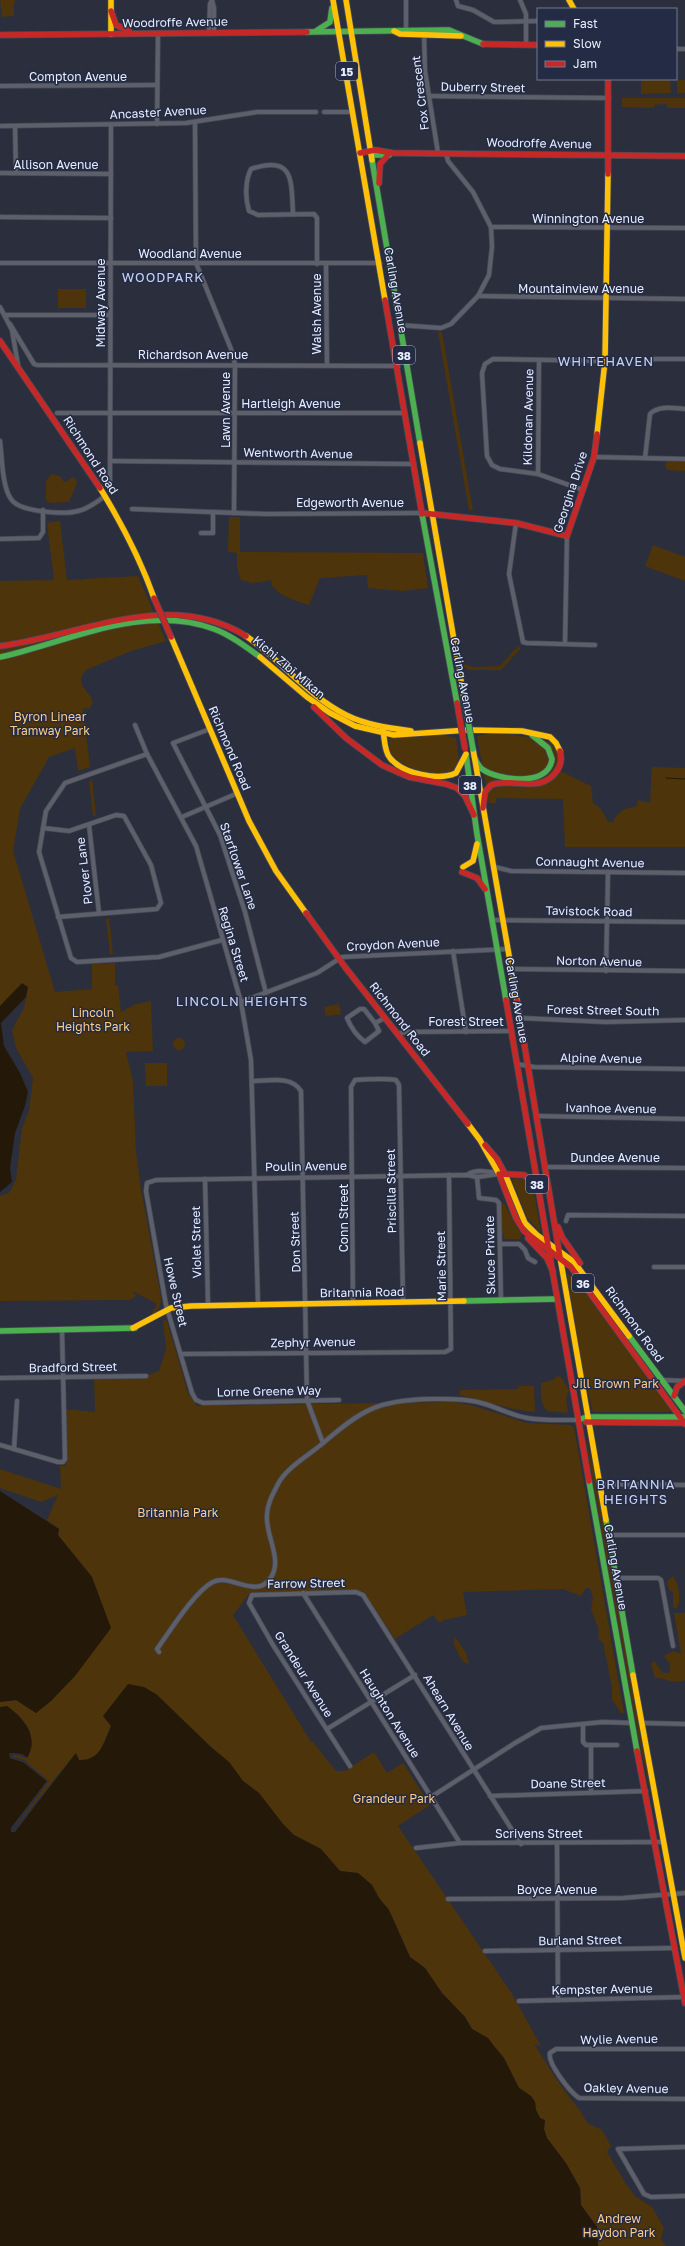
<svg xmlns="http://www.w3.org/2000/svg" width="685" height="2246" viewBox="0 0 685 2246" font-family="'Golos Text',sans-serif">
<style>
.green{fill:#4d340a}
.water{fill:#241809}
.pier{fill:#2b2f3d}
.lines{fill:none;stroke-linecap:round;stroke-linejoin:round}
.stream{stroke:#241809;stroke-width:1}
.street-casing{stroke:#474b57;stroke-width:5.5}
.fast-casing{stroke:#474b57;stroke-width:7}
.slow-casing{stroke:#474b57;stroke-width:7}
.jam-casing{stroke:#474b57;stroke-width:7}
.street{stroke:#5d606a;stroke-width:4}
.fast{stroke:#4caf50;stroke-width:5.5}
.slow{stroke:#ffc107;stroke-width:5.5}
.jam{stroke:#c62828;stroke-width:5.5}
.fast-bridge-casing{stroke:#474b57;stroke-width:7;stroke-linecap:butt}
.jam-bridge-casing{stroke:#474b57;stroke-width:7;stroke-linecap:butt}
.fast-bridge{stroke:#4caf50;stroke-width:5.5}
.jam-bridge{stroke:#c62828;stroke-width:5.5}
.labels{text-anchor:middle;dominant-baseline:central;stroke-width:3;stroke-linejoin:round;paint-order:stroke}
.shield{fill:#242b44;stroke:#adb4c6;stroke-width:1}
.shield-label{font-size:11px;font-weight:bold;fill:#e8eefe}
.street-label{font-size:12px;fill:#e8eefe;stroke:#242b44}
.park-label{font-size:12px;fill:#fbcb89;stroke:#242b44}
.neighbourhood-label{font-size:13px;letter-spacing:1px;fill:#c8d3f3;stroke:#242b44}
</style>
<rect width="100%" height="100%" fill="#2b2f3d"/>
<g class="green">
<polygon points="0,0 16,0 14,3 14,16 2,17"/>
<polygon points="641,79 670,79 671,93 641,94"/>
<rect x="677" y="80" width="8" height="13"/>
<polygon points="622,98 685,98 685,108 667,108 667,104 655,105 654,108 622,107"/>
<rect x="58" y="289" width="28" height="19"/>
<polygon points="438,332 442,332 473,511 469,510"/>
<polygon points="668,461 685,462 685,471 667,470 665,465"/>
<polygon points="51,474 60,476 62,480 65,482 73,477 76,479 77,483 69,502 50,503 46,500 46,482"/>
<path d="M229,517H240V552L423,553L428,588L402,591L368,588L367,575L320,578L309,605C296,601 278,596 271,584L272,580L253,583L241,580L237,567V553L228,552Z"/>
<path d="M60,521L67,580L138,576L166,641L131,651L86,670C73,685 89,689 93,702L89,709L83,708L90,767L78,771L75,748L49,757L20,809L13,851L55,992L92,989V964L115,963V985L118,986L121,1012L136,1004L151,1001L153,1051L126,1052L133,1082L136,1152L141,1189L161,1297C161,1309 157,1313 148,1320L157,1304L133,1291L136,1296L130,1300L0,1301V1196L9,1193L16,1180L22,1128L29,1111L33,1078L16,1048L12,1030L24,1008L28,987L0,1006V581L54,580L47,523Z"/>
<polygon points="653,545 685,557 685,581 645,566"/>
<polygon points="518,646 521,648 501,670 469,670 464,667 464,664 473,667 500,666"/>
<path d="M494,733C506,734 517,736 528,737C550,741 564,741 556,769L591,786L593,803L601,809L608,822H613C617,812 626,807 636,807L638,800L650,803L652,767L685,768V847H565L563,799L497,798L496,803H489L477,736Z"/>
<path d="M439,734L456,738L459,762C457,765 455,768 453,770C442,780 404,768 395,758C389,753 389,745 389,738Z"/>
<polygon points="92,779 96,815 93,816 89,781"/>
<polygon points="109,918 113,954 110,954 106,919"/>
<polygon points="339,1004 341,1014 326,1016 324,1007"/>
<circle cx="179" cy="1044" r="6"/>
<polygon points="145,1063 167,1063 167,1086 146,1086"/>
<polygon points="514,1178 532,1180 541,1233 527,1218 512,1180"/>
<polygon points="504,1203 522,1236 520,1239 505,1239 502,1231 500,1204"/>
<polygon points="567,1272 580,1286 661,1395 671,1410 670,1412 593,1412 583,1372"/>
<path d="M163,1320L167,1321L188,1393L197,1406L454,1402L471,1405L527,1423L570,1425L574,1427L624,1713H621L612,1700V1687L603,1643L598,1638L599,1630L591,1609L593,1598L590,1588H586L581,1596L563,1589L463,1592L467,1615L444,1620L439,1623L433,1615L395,1639L363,1591L250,1593L233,1615L311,1742H313L336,1771H345L374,1752L387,1773L403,1763L430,1805L398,1826L512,1994L541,2046L534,2044C545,2061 555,2078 567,2094C575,2105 582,2111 587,2123L602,2130L611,2146L607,2152L626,2184L636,2197L652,2207L664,2228L661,2239L666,2246H598L597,2227L581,2205L580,2188L547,2138L544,2129L545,2121L540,2118L536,2110L535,2102L531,2096L519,2088L504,2058L494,2046L488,2038L472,2029L465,2017L442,1993L425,1968L410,1957L389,1910L379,1898L372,1885L358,1873L340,1871L321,1849L294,1835L283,1824L259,1793L243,1781L229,1762L211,1747L156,1694L111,1726L98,1755L88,1760H79L76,1754L15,1832H11L9,1757L30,1731C24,1720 14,1706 0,1707V1702L16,1700L36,1713L51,1701L86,1660L92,1577L58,1535L59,1529L47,1520L58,1495L41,1502L0,1488V1469L61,1489L60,1466H66L63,1409L95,1412L94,1377L146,1376L159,1371L166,1349Z"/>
<path d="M556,1376L561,1377L569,1390L566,1398L568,1413L547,1411C540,1404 541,1392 541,1383L555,1379Z"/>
<path d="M518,1386H534L535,1412C509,1410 485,1400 459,1395L460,1390L518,1389Z"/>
<polygon points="584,1431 594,1471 652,1800 638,1735"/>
<path d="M673,1576C678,1583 683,1600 676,1609L673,1607V1592L669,1590L667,1582Z"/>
<path d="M674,1613H685V1680C671,1685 666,1677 655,1678L651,1664L654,1661L663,1673H669L670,1664L664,1656L673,1651L681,1654Z"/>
<path d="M455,1637L466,1653L469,1664C459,1662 458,1650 453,1643Z"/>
</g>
<g class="water">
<polygon points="22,983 28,987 26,997 1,1023 4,1046 20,1073 28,1092 25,1106 15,1133 10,1168 12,1182 0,1192 0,1006"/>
<polygon points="0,1491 59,1529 58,1535 92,1577 111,1628 75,1676 51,1701 36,1713 16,1700 0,1702"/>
<path d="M128,1684L144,1687L156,1694L211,1747L229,1762L243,1781L259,1793L283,1824L294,1835L321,1849L340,1871L358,1873L372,1885L379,1898L389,1910L410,1957L425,1968L442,1993L465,2017L472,2029L488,2038L494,2046L504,2058L519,2088L531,2096L535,2102L536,2110L540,2118L545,2120L544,2129L547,2138L566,2163L580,2188L581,2205L597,2227L598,2246H0V1707L7,1706C24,1719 40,1737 27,1758L22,1754L9,1753L10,1758L23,1762L47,1781L11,1828V1830L15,1831L76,1753L79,1760C100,1761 104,1743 111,1726L103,1716Z"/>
</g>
<polygon class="pier" points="77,1751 15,1832 11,1832 11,1828 47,1781 23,1762 10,1758 10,1753 22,1754 29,1759 15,1755 11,1756 24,1760 49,1781 13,1830"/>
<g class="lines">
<polyline class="stream" points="666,778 685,779"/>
<g class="street-casing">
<g id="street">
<polyline points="212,0 214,8 214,32"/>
<polyline points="456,0 458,6 473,10 494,22 538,21"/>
<polyline points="520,0 526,14 526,45"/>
<polyline points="209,32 210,4 212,0"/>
<polyline points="406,32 406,0"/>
<polyline points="424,33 425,71 438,153"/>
<polyline points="676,49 685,49"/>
<polyline points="0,86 156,85"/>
<polyline points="429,96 609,98"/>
<polyline points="324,112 353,112"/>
<polyline points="195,123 196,263 231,349 235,364 234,513"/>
<polyline points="157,124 158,33"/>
<polyline points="0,126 186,123 257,112 316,112"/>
<polyline points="15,126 16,173"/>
<polyline points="0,173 111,174"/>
<path d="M293,213C291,182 295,154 251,169C245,181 245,198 249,211L258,215L314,214L317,218V264"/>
<polyline points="0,217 111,218"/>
<polyline points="491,227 685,228"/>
<polyline points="0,263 380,263"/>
<polyline points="326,264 327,365"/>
<polyline points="478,296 685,299"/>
<polyline points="0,307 12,330 18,365"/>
<polyline points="6,315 109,315"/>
<polyline points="10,324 34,364 37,365 398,366"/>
<polyline points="399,325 441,328 451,324 478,296 489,275 492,247 491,227 473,192 448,161 446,153"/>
<polyline points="653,359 685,359"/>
<polyline points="57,413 405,413"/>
<path d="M0,441C2,456 2,487 11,499C19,512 64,515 78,511C88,509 97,502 105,496"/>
<polyline points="594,457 685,459"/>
<path d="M645,458L650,414C658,405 674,408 685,409"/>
<polyline points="110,461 414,464"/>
<polyline points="538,474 539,360"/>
<polyline points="110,482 111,125"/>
<polyline points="583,490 538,474 500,469 492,465 487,456 482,373 485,364 493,359 605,361"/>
<polyline points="132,509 266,514 422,513"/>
<polyline points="516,523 509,574 523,642 527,643 595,645"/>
<polyline points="201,533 213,533 213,512"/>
<polyline points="0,539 39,538 43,532 43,510"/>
<polyline points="565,643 567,536"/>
<polyline points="135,725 147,754 196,846 241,1002 251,1060 258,1304"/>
<polyline points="210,729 173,743 220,835 245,912 266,993"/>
<polyline points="147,754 65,783 46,811 39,852 71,958 77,962 159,957 222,940"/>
<polyline points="182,817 238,793"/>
<polyline points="89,825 99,913"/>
<polyline points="43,828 69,831 116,815 124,816 151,865 161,903 157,909 58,917"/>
<polyline points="495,867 511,871 685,873"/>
<polyline points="492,920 685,922"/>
<polyline points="453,951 466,1032"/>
<polyline points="512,969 685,971"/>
<polyline points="606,971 608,872"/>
<polyline points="241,1002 317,973 342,957 508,949"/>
<polyline points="520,1018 606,1022 685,1020"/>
<path d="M375,1023L379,1031L365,1042C357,1036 351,1028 347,1018L360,1009H364L375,1023L385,1018"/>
<polyline points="398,1034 405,1032 511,1031"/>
<polyline points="517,1064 534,1067 685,1069"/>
<path d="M252,1081C269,1081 291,1075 301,1091L307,1400L323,1443"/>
<polyline points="537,1116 685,1119"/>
<polyline points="545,1167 685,1168"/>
<path d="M467,1175C475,1169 490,1171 499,1174"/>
<polyline points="477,1177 479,1198 496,1200 499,1203 501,1301"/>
<polyline points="205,1179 208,1305"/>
<polyline points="566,1221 568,1215 685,1216"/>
<polyline points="500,1244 519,1244 525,1250 528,1258 535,1262"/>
<polyline points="654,1267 685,1267"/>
<path d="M353,1302L351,1087L355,1080C369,1079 383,1078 396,1080L399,1085L403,1301"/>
<polyline points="182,1354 445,1352 451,1349 449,1175"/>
<polyline points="0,1378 146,1376"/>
<polyline points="663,1380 685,1381"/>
<polyline points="339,1400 203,1403 196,1400 192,1393 166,1305 146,1191 147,1183 156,1180 467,1175 477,1177 499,1174"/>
<polyline points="0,1445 58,1462 63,1462 65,1459 62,1330"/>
<polyline points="14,1449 17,1401"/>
<polyline points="599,1484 685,1485"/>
<polyline points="608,1535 685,1535"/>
<polyline points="616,1578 658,1578 661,1580 673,1646"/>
<polyline points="303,1593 460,1843"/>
<path d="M159,1652L157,1649C170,1631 195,1591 213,1582C230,1573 255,1599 270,1579C284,1560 265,1536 267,1515C267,1504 273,1494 278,1484C286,1468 309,1455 322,1444C361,1410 378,1400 430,1399C447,1399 462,1398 478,1402C495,1406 510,1415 527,1418C544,1421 561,1420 578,1420"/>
<polyline points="643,1723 685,1724"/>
<polyline points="583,1724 583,1742 586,1745 617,1745"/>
<polyline points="327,1729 415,1675"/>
<polyline points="591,1746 591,1793"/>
<polyline points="350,1766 273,1645 249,1603 252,1595 356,1592 363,1595 521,1844"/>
<polyline points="490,1796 646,1791"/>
<polyline points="431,1797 515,1743 541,1728 603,1722 632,1723"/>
<polyline points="557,1843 558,2000"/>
<polyline points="416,1848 460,1843 662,1842"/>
<polyline points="448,1899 623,1898 685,1893"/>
<polyline points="485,1951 675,1948"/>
<polyline points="519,2001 685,1997"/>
<path d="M685,2049H556L550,2053C547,2063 570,2092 579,2098L685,2099"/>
<polyline points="685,2147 618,2149 644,2194 651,2197 685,2196"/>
</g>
</g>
<g class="fast-casing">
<g id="fast">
<polyline points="316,31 330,22 332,8"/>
<polyline points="307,32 449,30 483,44"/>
<polyline points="370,152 376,155 389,155"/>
<polyline points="372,160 420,443"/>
<polyline points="422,514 457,703"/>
<path d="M0,657C68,642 143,603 214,629C231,635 246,647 260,657"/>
<polyline points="466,755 477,834 506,1000"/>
<path d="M474,756C476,761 478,766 482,769C499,781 549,787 552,759L548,748L532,735"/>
<polyline points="464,1301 557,1299"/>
<polyline points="0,1331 135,1328"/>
<polyline points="629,1336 685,1411"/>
<polyline points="578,1420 587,1417 685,1417"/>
<polyline points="589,1481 637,1751"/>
<polyline points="606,1520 633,1675"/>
</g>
</g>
<g class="slow-casing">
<g id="slow">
<polyline points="111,0 111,34"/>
<polyline points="333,0 385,300"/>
<polyline points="346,0 372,160"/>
<polyline points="569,0 574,9"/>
<polyline points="394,31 400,34 461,36"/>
<polyline points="597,434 605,361 608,174"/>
<polyline points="420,443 465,704"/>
<path d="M100,488C122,524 140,558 154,598"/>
<path d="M246,636C281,660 308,696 346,715C366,725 389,728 411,731"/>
<polyline points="171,637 249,821 276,871 306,913"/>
<polyline points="260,657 307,697 330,713 355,726 394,735 468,730 522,731 550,737 556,743 560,751"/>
<path d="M383,731C385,740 384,751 390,758C403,774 438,781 456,773L466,754"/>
<polyline points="473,749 517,1001"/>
<polyline points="463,867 473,861 477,844"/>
<polyline points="468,1124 480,1140 499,1174"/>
<polyline points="505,1174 525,1223 537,1235 574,1262 629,1336"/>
<polyline points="560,1257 606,1520"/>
<polyline points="133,1328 171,1308 191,1306 464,1301"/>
<polyline points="633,1675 685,1958"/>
</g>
</g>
<g class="jam-casing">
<g id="jam">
<polyline points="111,11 116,25 129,31"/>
<polyline points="0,35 307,32"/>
<polyline points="483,44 538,45"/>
<polyline points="360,153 375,150 393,153 685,156"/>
<polyline points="608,174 608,79"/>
<polyline points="379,183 380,164 388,155"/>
<polyline points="385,300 422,514"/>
<polyline points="0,341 100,488"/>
<polyline points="422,513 516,523 567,536 594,457 597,434"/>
<path d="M0,646C81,636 168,588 246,636"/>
<polyline points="314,707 346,738 382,765 409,777 446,784 457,788 465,796 474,815"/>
<path d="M483,808L485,792L491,785C513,777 540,794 556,772C561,766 562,759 560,751"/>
<polyline points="462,872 477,878 485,889"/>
<polyline points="306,913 345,967 468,1124"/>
<polyline points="506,1000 549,1251"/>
<polyline points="517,1001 560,1257"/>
<polyline points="485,1145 497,1159 505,1174"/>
<polyline points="536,1183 524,1175 499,1174 516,1218 524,1231 571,1267 685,1424"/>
<polyline points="558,1227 562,1237 580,1263"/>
<polyline points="528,1238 547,1258 553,1272"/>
<polyline points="549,1251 589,1481"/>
<polyline points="674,1396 677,1387 685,1381"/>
<polyline points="586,1422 685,1423"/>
<polyline points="637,1751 685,2003"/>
</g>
</g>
<use href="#street" class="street"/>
<use href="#fast" class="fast"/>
<use href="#slow" class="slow"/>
<use href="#jam" class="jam"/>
<g class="fast-bridge-casing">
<polyline id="fast-bridge" points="465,704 473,749"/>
</g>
<g class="jam-bridge-casing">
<g id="jam-bridge">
<polyline points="154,598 171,637"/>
<polyline points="457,703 465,749"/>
</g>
</g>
<use href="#fast-bridge" class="fast-bridge"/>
<use href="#jam-bridge" class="jam-bridge"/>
</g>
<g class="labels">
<g class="shield">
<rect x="336" y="62" width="22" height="18" rx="3"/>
<rect x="393" y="346" width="22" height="18" rx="3"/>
<rect x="459" y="776" width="22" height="18" rx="3"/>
<rect x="526" y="1175" width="22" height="18" rx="3"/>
<rect x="572" y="1274" width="22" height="18" rx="3"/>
</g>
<g class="shield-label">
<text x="347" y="71">15</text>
<text x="404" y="355">38</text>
<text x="470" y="785">38</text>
<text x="537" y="1184">38</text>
<text x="583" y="1283">36</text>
</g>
<g class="street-label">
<text transform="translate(175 22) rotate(-1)">Woodroffe Avenue</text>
<text x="78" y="76">Compton Avenue</text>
<text transform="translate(483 87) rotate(1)">Duberry Street</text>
<text transform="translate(420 93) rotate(-97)">Fox Crescent</text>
<text transform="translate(158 112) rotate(-3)">Ancaster Avenue</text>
<text transform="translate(539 143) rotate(1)">Woodroffe Avenue</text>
<text x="56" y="164">Allison Avenue</text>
<text x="588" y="218">Winnington Avenue</text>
<text x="190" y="253">Woodland Avenue</text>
<text x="581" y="288">Mountainview Avenue</text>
<text transform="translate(396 290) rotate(80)">Carling Avenue</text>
<text transform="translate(100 303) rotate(-90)">Midway Avenue</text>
<text transform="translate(316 314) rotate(-90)">Walsh Avenue</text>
<text x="193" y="354">Richardson Avenue</text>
<text x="291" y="403">Hartleigh Avenue</text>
<text transform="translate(225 410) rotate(-90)">Lawn Avenue</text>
<text transform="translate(528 417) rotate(-89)">Kildonan Avenue</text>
<text transform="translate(298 453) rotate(1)">Wentworth Avenue</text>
<text transform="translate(91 455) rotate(57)">Richmond Road</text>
<text transform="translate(570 492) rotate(-72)">Georgina Drive</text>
<text x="350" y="502">Edgeworth Avenue</text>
<text transform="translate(289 667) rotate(40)">Kichi Zībī Mīkan</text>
<text transform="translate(463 680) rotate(79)">Carling Avenue</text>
<text transform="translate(230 748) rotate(67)">Richmond Road</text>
<text transform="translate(590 862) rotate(1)">Connaught Avenue</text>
<text transform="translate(239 866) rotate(71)">Starflower Lane</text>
<text transform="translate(84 871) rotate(-97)">Plover Lane</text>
<text transform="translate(589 911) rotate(1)">Tavistock Road</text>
<text transform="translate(234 944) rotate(73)">Regina Street</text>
<text transform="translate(393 944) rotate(-3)">Croydon Avenue</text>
<text transform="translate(599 961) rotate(1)">Norton Avenue</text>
<text transform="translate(517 1000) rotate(80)">Carling Avenue</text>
<text transform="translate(603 1010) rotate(1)">Forest Street South</text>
<text transform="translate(400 1019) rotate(52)">Richmond Road</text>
<text x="466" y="1021">Forest Street</text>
<text transform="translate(601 1058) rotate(1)">Alpine Avenue</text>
<text transform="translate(611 1108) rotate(1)">Ivanhoe Avenue</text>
<text x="615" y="1157">Dundee Avenue</text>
<text transform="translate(306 1166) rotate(-1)">Poulin Avenue</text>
<text transform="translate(391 1191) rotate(-91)">Priscilla Street</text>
<text transform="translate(343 1218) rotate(-90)">Conn Street</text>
<text transform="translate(196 1242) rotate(-91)">Violet Street</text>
<text transform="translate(295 1242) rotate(-92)">Don Street</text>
<text transform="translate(490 1255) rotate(-91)">Skuce Private</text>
<text transform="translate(441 1266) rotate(-91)">Marie Street</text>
<text transform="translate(176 1292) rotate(77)">Howe Street</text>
<text transform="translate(362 1292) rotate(-1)">Britannia Road</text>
<text transform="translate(635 1324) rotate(54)">Richmond Road</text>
<text transform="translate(313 1342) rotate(-1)">Zephyr Avenue</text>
<text transform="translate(73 1367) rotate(-1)">Bradford Street</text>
<text transform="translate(269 1391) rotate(-1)">Lorne Greene Way</text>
<text transform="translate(616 1567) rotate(80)">Carling Avenue</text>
<text transform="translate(306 1583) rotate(-1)">Farrow Street</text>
<text transform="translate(304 1674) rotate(58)">Grandeur Avenue</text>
<text transform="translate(449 1712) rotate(59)">Ahearn Avenue</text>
<text transform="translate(390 1713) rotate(58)">Haughton Avenue</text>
<text transform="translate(568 1783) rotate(-1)">Doane Street</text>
<text x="539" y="1833">Scrivens Street</text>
<text x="557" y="1889">Boyce Avenue</text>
<text transform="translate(580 1940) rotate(-1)">Burland Street</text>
<text transform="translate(602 1989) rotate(-1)">Kempster Avenue</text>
<text transform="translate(619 2039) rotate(-1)">Wylie Avenue</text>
<text transform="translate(626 2088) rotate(1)">Oakley Avenue</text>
</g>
<g class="park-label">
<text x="50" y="716">Byron Linear<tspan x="50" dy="14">Tramway Park</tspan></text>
<text x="93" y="1012">Lincoln<tspan x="93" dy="14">Heights Park</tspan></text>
<text x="616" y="1383">Jill Brown Park</text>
<text x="178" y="1512">Britannia Park</text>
<text x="394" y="1798">Grandeur Park</text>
<text x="619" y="2218">Andrew<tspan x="619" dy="14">Haydon Park</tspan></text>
</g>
<g class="neighbourhood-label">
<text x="163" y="277">WOODPARK</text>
<text x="606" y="361">WHITEHAVEN</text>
<text x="242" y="1001">LINCOLN HEIGHTS</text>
<text x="636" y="1484">BRITANNIA<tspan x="636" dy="15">HEIGHTS</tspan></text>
</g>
</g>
<rect x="537" y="8" width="140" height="72" fill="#242b44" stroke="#72798e"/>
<rect x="545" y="21" width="20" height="6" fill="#4caf50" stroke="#72798e"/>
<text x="573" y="28" font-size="12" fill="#e8eefe">Fast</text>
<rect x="545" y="41" width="20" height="6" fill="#ffc107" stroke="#72798e"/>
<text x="573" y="48" font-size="12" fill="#e8eefe">Slow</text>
<rect x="545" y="61" width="20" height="6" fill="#c62828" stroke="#72798e"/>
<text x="573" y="68" font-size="12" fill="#e8eefe">Jam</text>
</svg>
